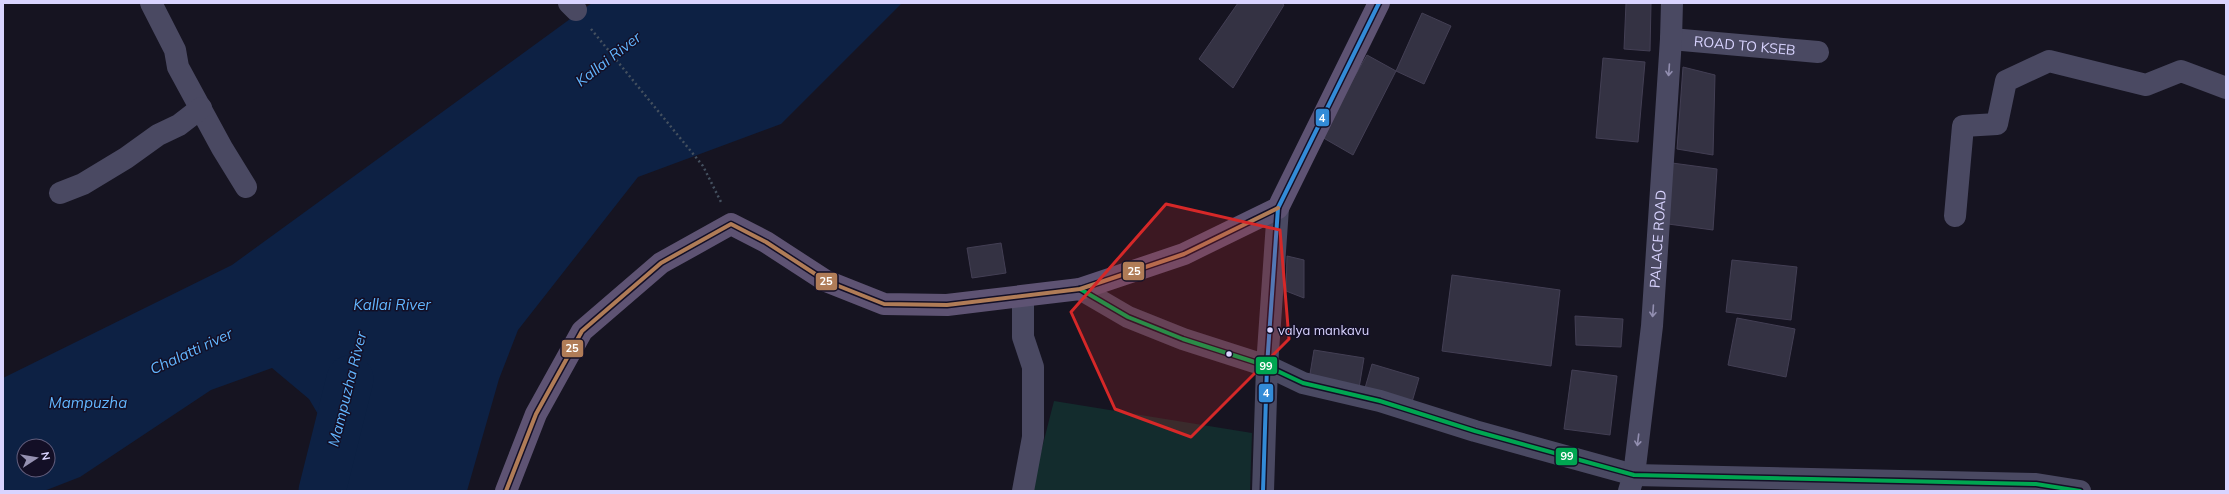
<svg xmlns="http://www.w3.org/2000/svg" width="2229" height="494" viewBox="0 0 2229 494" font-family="Mulish,sans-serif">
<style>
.green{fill:#132c2d}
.water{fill:#0d2144;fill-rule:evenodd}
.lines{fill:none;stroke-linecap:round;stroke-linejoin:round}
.river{stroke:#0d2144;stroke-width:47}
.building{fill:#343243;stroke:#433f54}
.path{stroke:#44505f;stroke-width:2.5;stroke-dasharray:2 3;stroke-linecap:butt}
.minor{stroke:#4a4962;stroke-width:22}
.major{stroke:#5e5373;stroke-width:22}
.bus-1-casing{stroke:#130f26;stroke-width:7}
.bus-2-casing{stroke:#130f26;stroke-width:7}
.bus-3-casing{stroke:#130f26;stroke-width:7}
.bus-1{stroke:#00a651;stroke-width:4}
.bus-2{stroke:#338bd7;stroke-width:4}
.bus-3{stroke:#b07c57;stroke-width:4}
.oneway{stroke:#928eb0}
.marked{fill:#d62828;fill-opacity:0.2;stroke:#d62828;stroke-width:3;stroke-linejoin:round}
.bus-dot{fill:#d9d4ff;stroke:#130f26;stroke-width:1.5}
.labels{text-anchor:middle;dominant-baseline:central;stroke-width:3;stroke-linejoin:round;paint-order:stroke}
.bus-label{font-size:13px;fill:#d9d4ff;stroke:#130f26;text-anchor:start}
.street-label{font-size:14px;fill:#d9d4ff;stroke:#130f26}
.water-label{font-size:15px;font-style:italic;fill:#62b6ff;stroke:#130f26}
.line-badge{stroke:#130f26;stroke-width:1.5}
.badge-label{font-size:11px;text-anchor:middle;font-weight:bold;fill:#fff}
</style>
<rect width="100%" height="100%" fill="#161421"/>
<polygon class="green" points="1054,401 1252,433 1250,491 1031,491"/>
<path class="water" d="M592,3H902L781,124L638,177L518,330L499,379L467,491H321L327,484L340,451L309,399L272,368L211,390L80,477L44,491H3V378L232,265ZM24,446H48V470H24Z"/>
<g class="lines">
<polyline class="river" points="322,491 350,379"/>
</g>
<g class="building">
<polygon points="1238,3 1281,3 1284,5 1233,88 1199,59"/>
<polygon points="1626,3 1651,3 1650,51 1624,49"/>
<polygon points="1422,13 1451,26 1424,84 1396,71"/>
<polygon points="1367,55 1396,71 1353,155 1320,136"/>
<polygon points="1603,58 1645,62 1638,142 1596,138"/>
<polygon points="1683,67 1715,75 1713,155 1677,149"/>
<polygon points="1672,163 1717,169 1713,230 1668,224"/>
<polygon points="1001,243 1006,273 972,278 967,248"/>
<polygon points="1287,256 1304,260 1304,298 1286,291"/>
<polygon points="1732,260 1797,267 1791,320 1726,312"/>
<polygon points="1452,275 1560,290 1551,366 1442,351"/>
<polygon points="1575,316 1623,319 1621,347 1576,345"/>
<polygon points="1737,318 1795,329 1786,377 1728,365"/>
<polygon points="1314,350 1364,358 1359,388 1309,380"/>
<polygon points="1372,364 1419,378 1412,402 1365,388"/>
<polygon points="1572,370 1617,376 1610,435 1564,429"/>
</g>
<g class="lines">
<polyline class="path" points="591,29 703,166 721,202"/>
<g class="minor">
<polyline points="151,3 175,50 178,67 222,148 246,187"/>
<polyline points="569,3 576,10"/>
<path id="s1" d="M1671,39L1818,52"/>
<polyline points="60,193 83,184 126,158 158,135 179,125 201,108"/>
<polyline points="1955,216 1963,126 1997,124 2006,81 2049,61 2146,85 2181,71 2226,88"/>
<polyline points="1080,289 1128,317 1183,339 1267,366 1303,383 1380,401 1475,431 1634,475 2036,484 2080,491"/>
<polyline points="1023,297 1023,337 1033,367 1033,437 1023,491"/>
<polyline points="1263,491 1267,366 1278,208"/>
<path id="s2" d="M1629,491L1634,475L1652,326L1671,39L1672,3"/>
</g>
<polyline class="major" points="506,491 536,414 582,331 661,263 731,224 766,242 826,281 884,304 947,305 1080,289 1184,254 1278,208 1379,3"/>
<g class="bus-1-casing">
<polyline id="bus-1" points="1080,289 1128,317 1183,339 1267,366 1303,383 1380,401 1475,431 1634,475 2036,484 2080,491"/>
</g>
<g class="bus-2-casing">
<polyline id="bus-2" points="1263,491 1267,366 1278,208 1379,3"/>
</g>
<g class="bus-3-casing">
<polyline id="bus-3" points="506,491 536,414 582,331 661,263 731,224 766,242 826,281 884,304 947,305 1080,289 1184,254 1278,208"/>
</g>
<use href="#bus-1" class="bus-1"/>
<use href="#bus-2" class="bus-2"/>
<use href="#bus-3" class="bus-3"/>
</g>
<defs><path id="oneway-shaft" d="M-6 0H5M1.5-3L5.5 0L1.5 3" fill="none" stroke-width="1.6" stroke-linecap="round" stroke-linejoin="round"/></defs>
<g class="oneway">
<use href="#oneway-shaft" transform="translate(1669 70) rotate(94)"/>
<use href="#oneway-shaft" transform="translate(1653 311) rotate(94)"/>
<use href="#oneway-shaft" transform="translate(1638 440) rotate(97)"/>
</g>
<path class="marked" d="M1166,204L1280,230L1289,339L1191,437L1115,409L1071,312Z"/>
<g class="bus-dot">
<circle cx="1270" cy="330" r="3.5"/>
<circle cx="1229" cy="354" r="3.5"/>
</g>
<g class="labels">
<g class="bus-label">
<text x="1278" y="330">valya mankavu</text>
</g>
<g class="street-label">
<text stroke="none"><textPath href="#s1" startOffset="74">ROAD TO KSEB</textPath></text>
<text stroke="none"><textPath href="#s2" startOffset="254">PALACE ROAD</textPath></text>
</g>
<g class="water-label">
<text transform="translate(608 59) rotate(-38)">Kallai River</text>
<text x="392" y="304">Kallai River</text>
<text transform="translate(191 351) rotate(-25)">Chalatti river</text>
<text transform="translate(347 389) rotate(-76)">Mampuzha River</text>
<text x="88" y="402">Mampuzha</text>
</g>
</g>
<g class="line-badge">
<rect x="1315" y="108" width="15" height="19" rx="4" fill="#338bd7"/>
<rect x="1122" y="261" width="23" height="20" rx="4" fill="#b07c57"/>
<rect x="815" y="272" width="23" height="19" rx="4" fill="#b07c57"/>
<rect x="561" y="339" width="23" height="19" rx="4" fill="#b07c57"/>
<rect x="1255" y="356" width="23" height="19" rx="4" fill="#00a651"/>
<rect x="1258" y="383" width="16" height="20" rx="4" fill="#338bd7"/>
<rect x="1555" y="447" width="23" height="19" rx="4" fill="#00a651"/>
</g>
<g class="badge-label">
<text x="1322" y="122">4</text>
<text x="1134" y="275">25</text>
<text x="826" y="285">25</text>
<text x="572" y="352">25</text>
<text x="1266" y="370">99</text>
<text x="1266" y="397">4</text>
<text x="1567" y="460">99</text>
</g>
<rect width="2229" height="494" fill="none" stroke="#d9d4ff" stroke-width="8"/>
<g transform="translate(36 458) rotate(78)"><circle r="19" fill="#130f26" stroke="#625e7d"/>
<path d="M0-3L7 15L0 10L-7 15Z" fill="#9591b1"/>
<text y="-6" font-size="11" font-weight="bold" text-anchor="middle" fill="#d9d4ff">N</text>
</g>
</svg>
